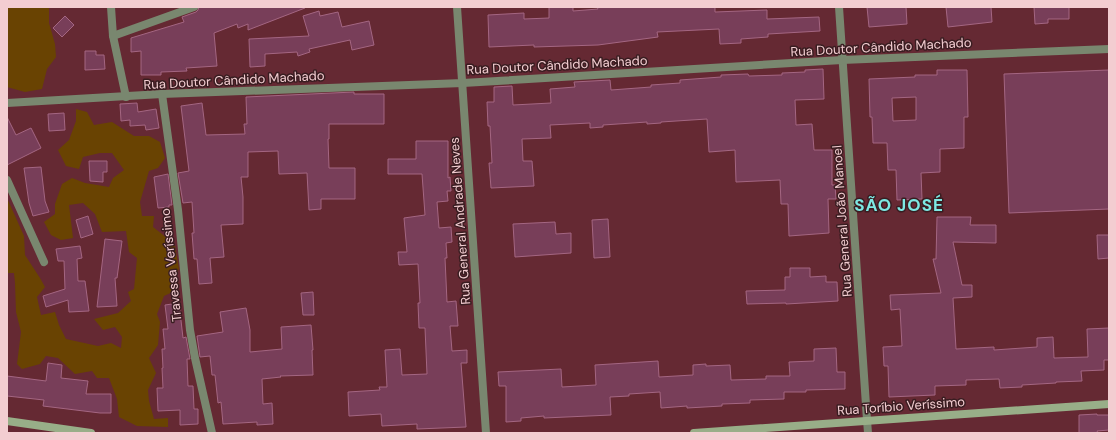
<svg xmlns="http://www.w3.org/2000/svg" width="1116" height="440" viewBox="0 0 1116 440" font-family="'DM Sans',sans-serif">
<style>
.green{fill:#694302}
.building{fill:#783e59;stroke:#a46682;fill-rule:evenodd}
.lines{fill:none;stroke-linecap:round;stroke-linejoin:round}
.service{stroke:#79876f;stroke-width:8}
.minor{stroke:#79876f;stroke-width:8}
.tertiary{stroke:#79876f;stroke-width:8}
.secondary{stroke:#98ae88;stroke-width:8}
.labels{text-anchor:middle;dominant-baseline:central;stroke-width:3;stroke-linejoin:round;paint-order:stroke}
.street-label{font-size:13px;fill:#f3cdd1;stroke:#391d21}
.district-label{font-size:17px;font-weight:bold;letter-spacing:1px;fill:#7ee9e4;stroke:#391d21}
</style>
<rect width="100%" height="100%" fill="#652933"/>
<g class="green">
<polygon points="7,7 49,7 49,23 55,44 56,57 47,69 42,89 25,92 7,87"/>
<polygon points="76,109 87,112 94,125 112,122 134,136 149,136 160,142 165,158 158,168 149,171 140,202 142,216 154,216 153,227 162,234 175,246 179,269 174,277 179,284 177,290 164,296 157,314 160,322 158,345 149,358 156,373 148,390 149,401 154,419 168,418 168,427 137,426 119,417 117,399 109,378 97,378 92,371 75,374 58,358 46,356 40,364 22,369 17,364 21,332 16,312 15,283 14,273 7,273 7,198 24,236 25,255 40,278 45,287 37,297 41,315 55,312 59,325 66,339 98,346 111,343 121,348 122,337 115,327 103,330 94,319 118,313 131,301 128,292 134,289 137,258 129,252 126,231 102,232 95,214 83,203 69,205 73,238 61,240 51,235 44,222 55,214 55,204 62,184 72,178 85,183 109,187 113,178 124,170 112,153 100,153 83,157 79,169 66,166 58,150 69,140 76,121"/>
</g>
<g class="building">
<polygon points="199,7 305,7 305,8 248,30 248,24 238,28 237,24 214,33 217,66 186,68 187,71 161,72 161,75 141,75 141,51 131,52 131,38 184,22 182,17 196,12 198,10"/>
<polygon points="549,7 573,7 573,11 598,9 597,7 715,7 715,12 767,10 767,19 819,17 820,31 768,34 768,37 741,39 741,43 720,44 719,29 657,32 658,37 598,45 534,47 534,45 489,47 488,15 524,13 524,19 549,18"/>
<polygon points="867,7 906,7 907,24 869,27"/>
<polygon points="946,7 991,7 992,22 948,27"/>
<polygon points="1034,7 1069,7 1069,19 1048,19 1048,23 1035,24"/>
<polygon points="319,11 320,16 338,12 342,27 369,21 374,45 352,50 350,40 309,49 310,52 298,56 297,52 265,54 265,66 250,67 249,39 309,36 303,16"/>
<polygon points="65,16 74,25 62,37 53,28"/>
<polygon points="85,51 96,51 96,55 104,55 105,69 85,70"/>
<polygon points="823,69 824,99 795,100 796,125 812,124 814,150 832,150 832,185 835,185 836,199 828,199 829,233 789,236 788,204 781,204 780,180 736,182 735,150 709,152 707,119 661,122 661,123 647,124 647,122 603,125 603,127 590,128 590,123 550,125 551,138 522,139 523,161 532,161 534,186 491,188 489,163 492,163 490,126 488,126 487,102 494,102 494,87 512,86 513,105 551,103 550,89 575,87 574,82 610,80 611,90 651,87 651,85 680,83 680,80 721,77 721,75 748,74 749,76 782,75 782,73 805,72 805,70"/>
<path d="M937,70H967L968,117H964V148L940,149V172L921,173L922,199L897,200L896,170H888L887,143H873L872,117H870L869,79L915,77V75H937ZM916,97V120L893,121L892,98Z"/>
<polygon points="1109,70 1109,209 1009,213 1004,74"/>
<polygon points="354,92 354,94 384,94 384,124 329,124 329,139 328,139 329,168 355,168 355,199 321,199 321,209 309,210 307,173 279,174 278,151 248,152 248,177 241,177 243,197 243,224 221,225 224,257 210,258 212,283 199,284 197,259 194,259 192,233 194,233 192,202 183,203 178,173 189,171 181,106 202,103 206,135 245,134 244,124 247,124 246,97"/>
<polygon points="137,103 138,112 156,109 159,128 146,130 145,125 130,126 130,120 121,121 120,104"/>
<polygon points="64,113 65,130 49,131 48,114"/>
<polygon points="7,117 16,135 31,128 41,148 7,165"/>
<polygon points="416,141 448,141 448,178 450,177 451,191 447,191 448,201 437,202 439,228 451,227 452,242 446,243 447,258 445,258 447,302 456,301 458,326 450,326 452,351 467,350 467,363 461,363 466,427 417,429 417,424 382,426 381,414 349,416 348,392 380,390 379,387 387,387 385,350 400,349 402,375 427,374 425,328 419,328 418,303 420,303 418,264 399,265 398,252 407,252 404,218 425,215 422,174 388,174 388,159 416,159"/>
<polygon points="89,161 107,161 107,172 103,172 103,182 90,181"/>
<polygon points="41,167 45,201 49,212 33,216 29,203 24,168"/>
<polygon points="168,174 172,205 169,205 169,207 158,208 154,177"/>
<polygon points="88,216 93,234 81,238 76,220"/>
<polygon points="937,217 971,217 970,225 996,225 996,243 953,242 962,285 972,285 972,297 953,298 956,349 994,347 994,350 1037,347 1037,338 1053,337 1054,358 1088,357 1087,329 1109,328 1109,360 1104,360 1104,370 1081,371 1082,381 1056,382 1056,383 1022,385 1022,387 1000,388 999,379 966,380 966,385 935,386 935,395 889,397 888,366 884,366 883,347 902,346 900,309 891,310 890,295 941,293 933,259 936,259"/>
<polygon points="608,219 610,257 594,258 592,220"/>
<polygon points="555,222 556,234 571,233 571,253 515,257 513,224"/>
<polygon points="1097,235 1109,235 1109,258 1098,259"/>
<polygon points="105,239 122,241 117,278 115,278 117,306 97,307"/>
<polygon points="80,246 82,258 77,259 78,281 85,281 89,311 69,312 68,300 46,307 43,296 65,289 64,261 58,261 56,249"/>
<polygon points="790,268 810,268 810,277 826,276 826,282 837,282 838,301 786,304 786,303 747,304 746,291 785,290 785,277 790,277"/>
<polygon points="313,292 314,315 303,315 301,293"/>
<polygon points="179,303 183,338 186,337 190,359 187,359 188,386 193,386 194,409 198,409 198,424 180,425 180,410 158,411 157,388 163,388 162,368 163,368 162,349 165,349 163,329 168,329 165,305"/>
<polygon points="246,308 250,330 250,352 282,349 281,327 311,325 313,350 312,350 313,375 280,376 281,377 262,379 263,404 272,403 273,424 257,425 257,422 223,424 221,402 218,403 215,375 212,375 210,356 200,357 197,336 223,332 220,312"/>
<polygon points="836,348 837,372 845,372 845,389 806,390 806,392 784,392 784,399 750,400 750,403 722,404 722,406 687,408 687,406 661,408 660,392 629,394 629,396 610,397 611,415 544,418 544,416 521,418 521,421 506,422 506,386 499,386 498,372 561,369 562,387 596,385 595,365 658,361 659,377 693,375 693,365 706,364 706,366 730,365 731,380 766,379 766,376 790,376 789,362 814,361 814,349"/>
<polygon points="48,363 62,365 61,378 88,381 86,394 111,394 111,413 100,413 43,406 44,400 7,396 7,376 46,381"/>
<polygon points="1097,414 1097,415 1109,415 1109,430 1097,431 1098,433 1079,433 1079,415"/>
</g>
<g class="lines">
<g class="service">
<polyline points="113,36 194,7"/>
<polyline points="7,180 44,262"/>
</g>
<g class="minor">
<polyline points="111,7 113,36 126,97"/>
<polyline points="457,7 486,433"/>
<polyline points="839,7 867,420"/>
<polyline points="162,94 178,210 190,330 195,358 212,433"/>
<polyline points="7,103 162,94 463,83 842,60 1109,49"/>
</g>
<polyline class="tertiary" points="867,420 868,433"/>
<g class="secondary">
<polyline points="7,421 91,433"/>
<polyline points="694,433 1109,404"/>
</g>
</g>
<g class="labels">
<g class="street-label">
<text transform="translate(881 47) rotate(-3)">Rua Doutor Cândido Machado</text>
<text transform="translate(557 65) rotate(-3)">Rua Doutor Cândido Machado</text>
<text transform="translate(234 80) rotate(-3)">Rua Doutor Cândido Machado</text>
<text transform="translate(460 221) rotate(-94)">Rua General Andrade Neves</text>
<text transform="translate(842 221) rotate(-94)">Rua General João Manoel</text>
<text transform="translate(171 265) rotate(-96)">Travessa Veríssimo</text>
<text transform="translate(901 406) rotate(-4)">Rua Toríbio Veríssimo</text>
</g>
<g class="district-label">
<text x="899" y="205">SÃO JOSÉ</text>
</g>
</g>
<rect width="1116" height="440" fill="none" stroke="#f3cdd1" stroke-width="16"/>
</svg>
